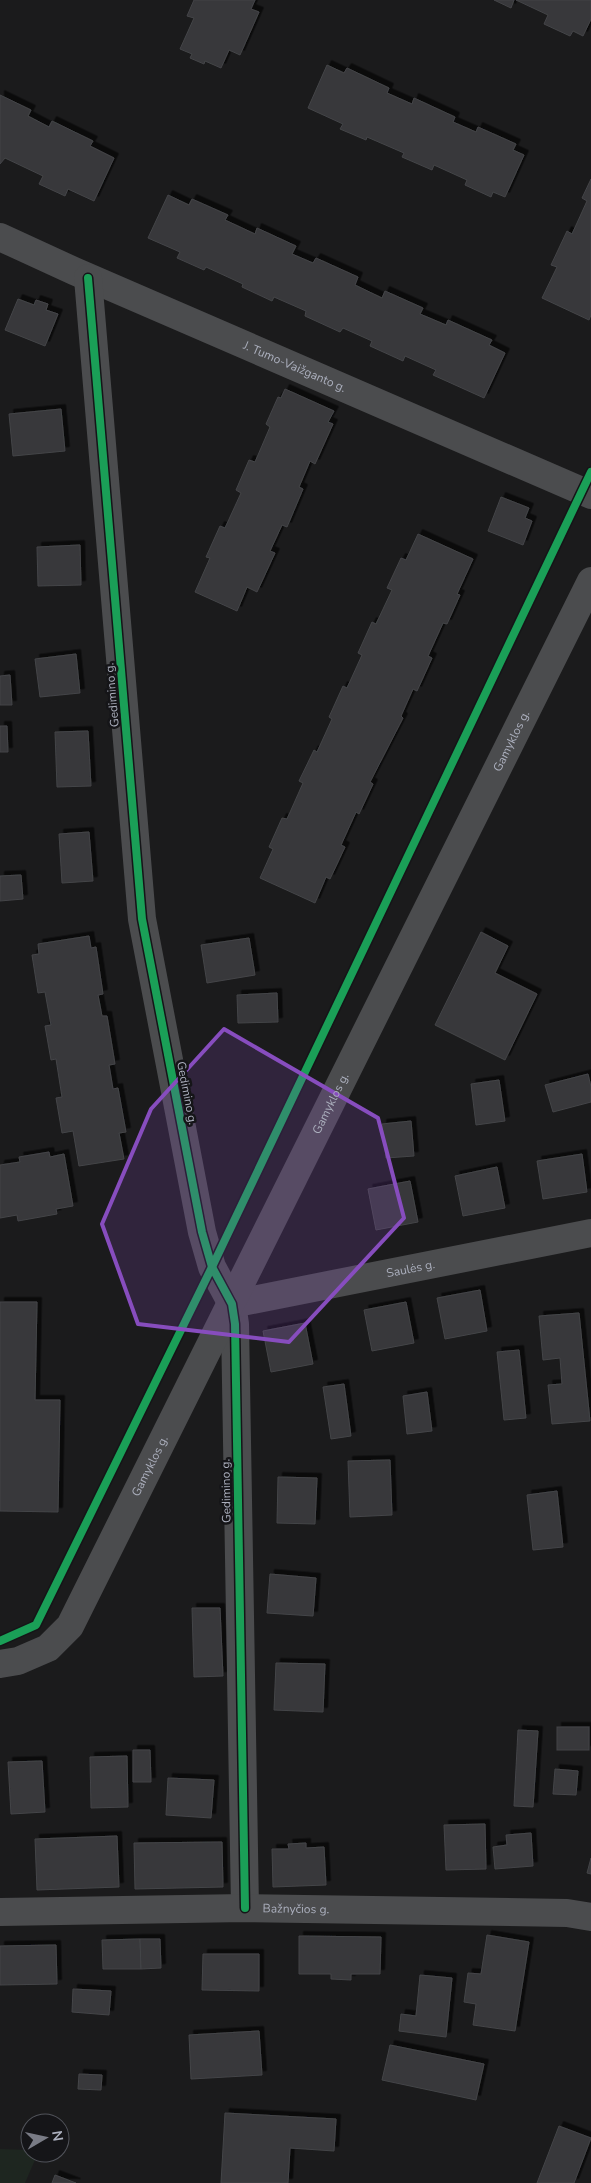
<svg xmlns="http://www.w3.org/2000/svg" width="591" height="2183" viewBox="0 0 591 2183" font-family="'Nunito Sans',sans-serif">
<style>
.green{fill:#1e2620}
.building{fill:#37373a;stroke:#444548;filter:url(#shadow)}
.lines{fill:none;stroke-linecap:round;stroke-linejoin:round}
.minor{stroke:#4b4c4e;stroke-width:28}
.cycleway-casing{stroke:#151518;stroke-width:11}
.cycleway{stroke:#1a9f57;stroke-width:8}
.marked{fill:#874dbe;fill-opacity:0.2;stroke:#874dbe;stroke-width:4;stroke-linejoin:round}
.labels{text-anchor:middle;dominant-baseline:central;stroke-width:5;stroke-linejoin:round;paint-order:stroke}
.street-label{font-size:12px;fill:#abafbd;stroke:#151518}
</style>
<defs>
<filter id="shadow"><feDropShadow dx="4.5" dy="-4.5" stdDeviation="0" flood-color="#0009"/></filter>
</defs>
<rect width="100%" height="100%" fill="#1b1b1c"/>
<polygon class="green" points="0,2149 30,2150 30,2153 38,2153 25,2183 0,2183"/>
<g class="building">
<polygon points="194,0 255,0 251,9 259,12 240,55 229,50 221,68 205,61 204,64 190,58 192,54 180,49 194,18 187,16"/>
<polygon points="494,0 514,0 511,8"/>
<polygon points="516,0 591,0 591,19 583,36 573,31 570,36 544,24 548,15"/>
<polygon points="327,65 344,73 347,68 389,88 387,93 412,104 414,98 455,117 453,122 476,132 478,127 516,144 513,150 524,155 505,197 493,192 491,197 465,185 467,180 434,165 432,170 402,157 404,153 367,137 366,140 340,129 343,124 308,108"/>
<polygon points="0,95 31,110 28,116 49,127 52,121 93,141 90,146 114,158 94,201 68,189 65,196 39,184 43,176 5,158 0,164"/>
<polygon points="591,179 591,315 589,320 542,298 557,267 551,265 567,231 572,234 587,201 582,198"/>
<polygon points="168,195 189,205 192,199 228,215 225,220 255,234 257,228 296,246 292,254 313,263 316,258 358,277 355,285 382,298 385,291 423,308 420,314 446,325 448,320 492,340 489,345 505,353 484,398 433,375 436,370 405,356 403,361 370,346 372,341 343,328 340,332 305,316 306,311 274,297 272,301 242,287 243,284 206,267 204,270 177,258 180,252 148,238"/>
<polygon points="18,299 34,305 36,300 48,304 46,310 58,314 45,346 5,330"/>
<polygon points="285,389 334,411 328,422 333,424 315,464 310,461 299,487 303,489 287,527 282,525 270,551 275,553 257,592 247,587 237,611 195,592 210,558 206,557 220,526 225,528 241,493 236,490 249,460 255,462 270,427 266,424 278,397 281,398"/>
<polygon points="61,409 65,451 13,456 9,414"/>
<polygon points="501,497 529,508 525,518 532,521 523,545 488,531"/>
<polygon points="418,534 473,559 457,594 460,595 447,624 443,623 428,656 432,658 417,691 413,689 401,716 403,718 370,782 373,784 359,814 356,812 341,845 345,847 330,879 326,877 315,903 260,878 273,849 269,847 282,818 287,819 303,783 299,781 314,750 317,752 332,719 329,717 343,686 347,688 362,655 358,653 372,622 376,624 392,590 387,588 401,558 406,560"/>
<polygon points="80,545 81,585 38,586 37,547"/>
<polygon points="76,654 80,693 40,697 35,659"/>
<polygon points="10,675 12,705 0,705 0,676"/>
<polygon points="0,726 7,726 8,752 0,752"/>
<polygon points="88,731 91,786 57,787 55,732"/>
<polygon points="89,832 93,881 62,883 59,834"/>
<polygon points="21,875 23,899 0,901 0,876"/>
<polygon points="481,932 508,946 495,973 537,994 505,1060 435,1025"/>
<polygon points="89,936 91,948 96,947 103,994 98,995 102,1016 107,1016 115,1064 109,1065 113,1089 118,1088 126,1132 119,1133 124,1159 79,1166 73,1131 62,1133 56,1098 62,1097 56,1059 51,1060 45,1026 51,1025 45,992 38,993 32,955 39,954 38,944"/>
<polygon points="249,938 255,975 207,983 201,945"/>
<polygon points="277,993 278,1022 238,1023 237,995"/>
<polygon points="588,1074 591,1087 591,1102 553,1112 545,1085"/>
<polygon points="499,1080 505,1121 476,1125 471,1084"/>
<polygon points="411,1121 414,1156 386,1158 382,1124"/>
<polygon points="49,1152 50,1157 64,1154 73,1206 56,1209 57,1214 18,1221 17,1215 0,1218 0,1165 20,1162 19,1157"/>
<polygon points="582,1154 587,1192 543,1199 537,1161"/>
<polygon points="497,1167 505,1208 463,1216 455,1176"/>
<polygon points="410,1181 418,1222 376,1230 368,1189"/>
<polygon points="480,1290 487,1331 445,1339 437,1298"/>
<polygon points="0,1302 37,1302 35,1400 60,1400 58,1512 0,1511"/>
<polygon points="406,1302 414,1343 372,1351 364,1310"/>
<polygon points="579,1313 590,1421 552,1424 548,1385 562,1384 560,1358 543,1360 539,1316"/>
<polygon points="305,1323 313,1364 271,1372 263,1331"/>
<polygon points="519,1350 526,1418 504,1420 497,1352"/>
<polygon points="344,1384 351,1436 331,1439 323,1387"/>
<polygon points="427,1392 432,1431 407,1434 403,1396"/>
<polygon points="390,1460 392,1515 350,1517 348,1461"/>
<polygon points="278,1477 317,1478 315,1524 277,1523"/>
<polygon points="557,1491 563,1547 533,1550 527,1495"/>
<polygon points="270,1574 316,1578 313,1616 267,1613"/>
<polygon points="192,1608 220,1608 223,1676 194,1677"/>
<polygon points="276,1663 325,1664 323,1712 274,1710"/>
<rect x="557" y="1727" width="32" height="23"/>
<polygon points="518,1730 538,1731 533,1807 514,1806"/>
<polygon points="133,1750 150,1750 151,1782 133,1782"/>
<polygon points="127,1756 128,1807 91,1808 90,1757"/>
<polygon points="42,1761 45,1812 11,1814 8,1762"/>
<polygon points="555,1769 578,1771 576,1795 553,1794"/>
<polygon points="168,1778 214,1780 211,1818 166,1815"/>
<polygon points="485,1824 486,1869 446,1870 444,1825"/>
<polygon points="531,1833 533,1866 495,1869 493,1847 507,1845 506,1835"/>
<polygon points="117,1836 119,1887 37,1890 35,1839"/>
<polygon points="222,1842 223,1887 135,1889 134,1843"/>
<polygon points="306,1843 306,1848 324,1847 326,1885 273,1887 272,1849 289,1849 288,1844"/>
<polygon points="591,1858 591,1874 587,1873"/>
<polygon points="487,1935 529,1942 515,2031 473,2025 476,2004 464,2002 468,1973 481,1974"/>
<polygon points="299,1936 381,1937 380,1974 351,1974 351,1980 331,1979 331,1974 299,1974"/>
<polygon points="140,1939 141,1969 103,1969 102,1940"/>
<polygon points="140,1939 160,1939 161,1968 141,1969"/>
<polygon points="56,1945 57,1984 0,1985 0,1946"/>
<polygon points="203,1954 259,1954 259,1991 202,1990"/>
<polygon points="420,1975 452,1978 446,2037 399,2031 401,2014 416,2016"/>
<polygon points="73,1989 111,1991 109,2015 72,2012"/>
<polygon points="259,2031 262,2075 191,2079 189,2035"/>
<polygon points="390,2045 484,2064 476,2100 382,2080"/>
<polygon points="79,2074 102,2075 101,2090 78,2089"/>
<polygon points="225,2113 336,2119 334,2151 290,2148 288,2183 221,2183"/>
<polygon points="559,2126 591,2138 574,2183 537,2183"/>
<polygon points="55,2175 76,2183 52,2183"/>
</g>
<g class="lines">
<g class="minor">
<path id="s1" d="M0,237L74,271L591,495"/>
<polyline points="88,278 142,919 202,1232 212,1267 232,1304 235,1324 245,1908"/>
<path id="s2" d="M232,1304L591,1233"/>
<path id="s3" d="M0,1664L18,1661L48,1648L70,1626L591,581"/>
<path id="s4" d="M0,1912L245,1908L567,1913L591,1917"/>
</g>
<g class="cycleway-casing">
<g id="cycleway">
<polyline points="88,278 142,919 202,1232 212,1267 232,1304 235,1324 245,1908"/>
<polyline points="0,1641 36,1625 212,1267 591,472"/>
</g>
</g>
<use href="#cycleway" class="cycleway"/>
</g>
<path class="marked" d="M224,1029L378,1118L404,1218L289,1342L138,1324L102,1224L151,1109Z"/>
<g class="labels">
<g class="street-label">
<text stroke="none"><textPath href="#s1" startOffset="322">J. Tumo-Vaižganto g.</textPath></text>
<text transform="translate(112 695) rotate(-95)">Gedimino g.</text>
<text stroke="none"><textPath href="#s3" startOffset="1071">Gamyklos g.</textPath></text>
<text transform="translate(187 1093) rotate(79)">Gedimino g.</text>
<text stroke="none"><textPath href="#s3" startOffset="666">Gamyklos g.</textPath></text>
<text stroke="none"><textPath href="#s2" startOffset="182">Saulės g.</textPath></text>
<text stroke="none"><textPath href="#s3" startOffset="261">Gamyklos g.</textPath></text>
<text transform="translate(226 1491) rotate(-91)">Gedimino g.</text>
<text stroke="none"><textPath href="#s4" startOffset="296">Bažnyčios g.</textPath></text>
</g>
</g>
<g transform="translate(45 2138) rotate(81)"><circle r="24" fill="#151518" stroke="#51535a"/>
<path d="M0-4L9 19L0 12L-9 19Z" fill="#797b85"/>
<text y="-8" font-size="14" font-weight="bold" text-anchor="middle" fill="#abafbd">N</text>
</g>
</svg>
